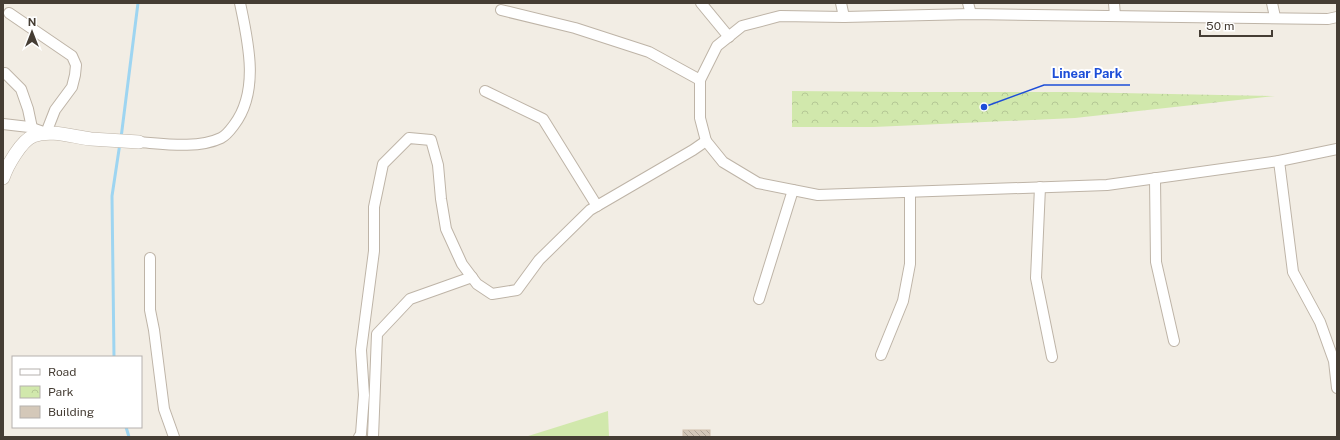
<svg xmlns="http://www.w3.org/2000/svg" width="1340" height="440" viewBox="0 0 1340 440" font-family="'Public Sans',sans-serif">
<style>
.park{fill:url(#park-crowns)}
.garden{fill:#d1e8ac}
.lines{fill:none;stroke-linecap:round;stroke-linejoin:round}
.stream{stroke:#9ed5f1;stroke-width:3}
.building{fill:url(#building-back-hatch);stroke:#cfbfac}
.minor-casing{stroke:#beb4a7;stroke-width:12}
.tertiary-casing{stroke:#beb4a7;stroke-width:14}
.minor{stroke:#fff;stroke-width:10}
.tertiary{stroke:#fff;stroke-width:13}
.leader{fill:none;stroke:#1d4ed8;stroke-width:1.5}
.callout-dot{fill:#1d4ed8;stroke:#fff;stroke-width:1.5}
.callout-label{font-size:13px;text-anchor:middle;font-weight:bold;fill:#1d4ed8;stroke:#fff;stroke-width:4;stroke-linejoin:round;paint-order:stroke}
</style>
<defs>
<pattern id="park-crowns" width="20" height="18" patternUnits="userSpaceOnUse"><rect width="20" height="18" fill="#d1e8ac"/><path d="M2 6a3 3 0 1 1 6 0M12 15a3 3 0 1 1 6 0" fill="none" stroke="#b5c895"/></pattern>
<pattern id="building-back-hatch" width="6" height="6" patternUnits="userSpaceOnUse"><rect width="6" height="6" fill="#d4c8b9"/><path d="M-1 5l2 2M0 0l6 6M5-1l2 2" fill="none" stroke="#aea497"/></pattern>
</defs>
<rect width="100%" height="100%" fill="#f2ede4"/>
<polygon class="park" points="792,91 904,92 1069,92 1275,96 1075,118 874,127 792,127"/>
<polygon class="garden" points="608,411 609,437 525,437"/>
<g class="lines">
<g class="stream">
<polyline points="121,138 138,3"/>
<polyline points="114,357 112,196 120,143"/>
<polyline points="126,427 129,437"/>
</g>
</g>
<rect class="building" x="683" y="430" width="27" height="7"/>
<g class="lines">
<g class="minor-casing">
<g id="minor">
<polyline points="701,3 729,37"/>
<polyline points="841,3 844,17"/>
<polyline points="968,3 971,14"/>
<polyline points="1114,3 1115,16"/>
<polyline points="1272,3 1275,17"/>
<polyline points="501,10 575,28 649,52 700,80"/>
<polyline points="5,73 21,89 28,109 32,128"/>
<polyline points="485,91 543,119 597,206"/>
<polyline points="3,124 29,127 46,133 55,110 72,87 75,75 76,65 72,56 9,13"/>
<polyline points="706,141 700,118 700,80 717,46 742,26 780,16 844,17 971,14 1328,19 1337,17"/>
<path d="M139,142C165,144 198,149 221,138C227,135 231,129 234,125C260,91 248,41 240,3"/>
<polyline points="1279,161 1293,272 1320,322 1334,361 1337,388"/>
<polyline points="1155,178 1156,262 1174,341"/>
<polyline points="1040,187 1036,278 1052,357"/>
<polyline points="150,258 150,310 154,330 164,409 174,437"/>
<polyline points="759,299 793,190"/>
<polyline points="881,355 903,301 910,264 910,192"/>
<polyline points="359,437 361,434 364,395 361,350 374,251 374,207 383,164 409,138 431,140 438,165 441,199 446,229 462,264 477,284 492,294 517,290 539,260 590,210 693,150 706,141 723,162 758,183 818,195 1107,185 1279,161 1337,149"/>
<polyline points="373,437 377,334 410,299 472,277"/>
</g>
</g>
<g class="tertiary-casing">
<path id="tertiary" d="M3,178C7,166 21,141 33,136C51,129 73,137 91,139C107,140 123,141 139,142"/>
</g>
<use href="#minor" class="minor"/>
<use href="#tertiary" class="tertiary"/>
</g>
<path class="leader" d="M984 107L1044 85H1130"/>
<circle class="callout-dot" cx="984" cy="107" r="4"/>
<g class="callout-label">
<text x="1087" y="78">Linear Park</text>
</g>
<rect width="1340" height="440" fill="none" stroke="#453d34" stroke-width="8"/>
<rect x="12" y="356" width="130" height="72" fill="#ffffff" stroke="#b5b1ae"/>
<rect x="20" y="369" width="20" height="6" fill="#ffffff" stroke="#b5b1ae"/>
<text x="48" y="376" font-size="12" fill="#453d34">Road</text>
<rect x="20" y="386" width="20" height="12" fill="url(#park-crowns)" stroke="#b5b1ae"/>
<text x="48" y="396" font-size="12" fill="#453d34">Park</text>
<rect x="20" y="406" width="20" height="12" fill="#d4c8b9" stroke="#b5b1ae"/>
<text x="48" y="416" font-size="12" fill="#453d34">Building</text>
<g transform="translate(32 32)" stroke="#ffffff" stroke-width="3" paint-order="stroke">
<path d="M0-3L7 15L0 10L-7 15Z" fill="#453d34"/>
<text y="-6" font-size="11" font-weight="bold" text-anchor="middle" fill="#453d34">N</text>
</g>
<path d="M1200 30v6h72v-6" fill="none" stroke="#453d34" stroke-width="2"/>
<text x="1206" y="30" font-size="12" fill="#453d34" stroke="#ffffff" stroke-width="3" paint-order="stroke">50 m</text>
</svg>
